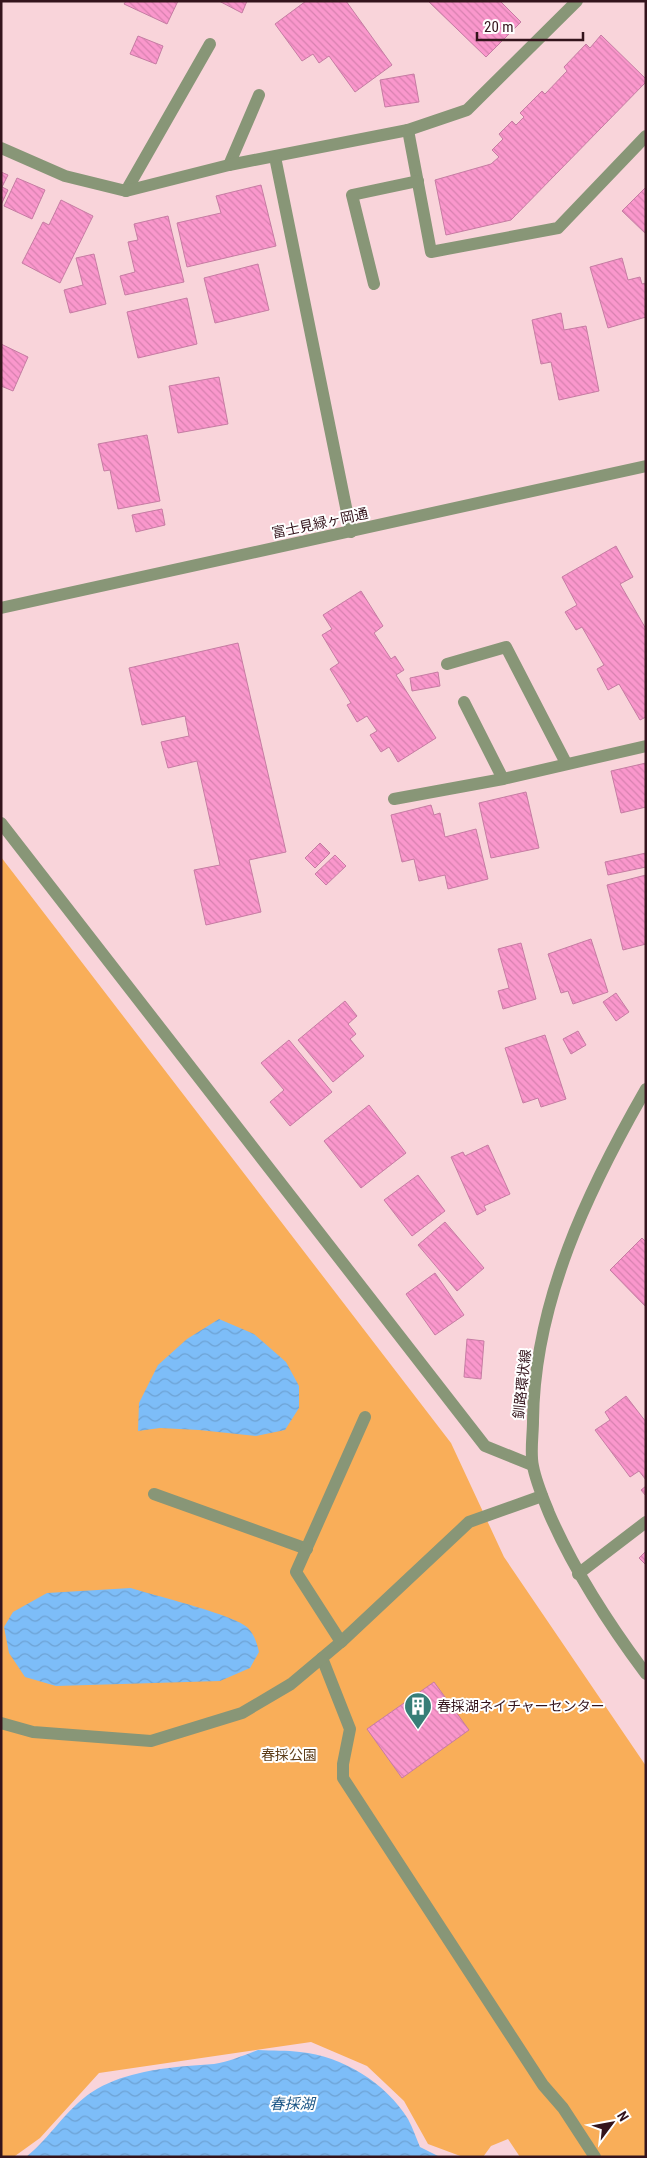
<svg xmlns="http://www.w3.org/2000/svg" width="647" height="2158" viewBox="0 0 647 2158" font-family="'Roboto Condensed','Noto Sans JP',sans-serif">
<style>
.green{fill:#f9ae59}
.water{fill:url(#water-waves)}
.building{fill:url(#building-back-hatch);stroke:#c67ca3}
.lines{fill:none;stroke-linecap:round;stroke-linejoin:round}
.service{stroke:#889677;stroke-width:12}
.minor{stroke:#889677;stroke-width:12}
.tertiary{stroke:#889677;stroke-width:12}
.labels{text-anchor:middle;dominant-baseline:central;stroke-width:4;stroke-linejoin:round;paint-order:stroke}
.street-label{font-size:14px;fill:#34141c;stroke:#fff}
.poi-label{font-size:14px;fill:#34141c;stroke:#fff;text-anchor:start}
.park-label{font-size:14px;fill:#5c3d1a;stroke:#fff}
.water-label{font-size:15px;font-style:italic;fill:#1d5787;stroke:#fff}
</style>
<defs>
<pattern id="water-waves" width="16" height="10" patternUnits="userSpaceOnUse" patternTransform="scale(1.25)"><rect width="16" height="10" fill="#7dbdf8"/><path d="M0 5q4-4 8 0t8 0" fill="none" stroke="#6da2d4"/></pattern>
<pattern id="building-back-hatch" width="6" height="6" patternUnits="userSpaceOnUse" patternTransform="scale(1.25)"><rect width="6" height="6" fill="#fa97cc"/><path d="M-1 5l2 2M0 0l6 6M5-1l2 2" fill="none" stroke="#d781af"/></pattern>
</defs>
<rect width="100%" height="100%" fill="#f9d4da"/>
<polygon class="green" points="1,857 451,1443 504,1557 646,1766 646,2157 520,2157 508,2139 491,2146 483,2157 463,2157 428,2144 404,2101 367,2066 311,2042 99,2073 40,2138 15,2156 1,2157"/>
<g class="water">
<polygon points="219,1319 254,1334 286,1362 299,1386 299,1408 285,1430 256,1436 199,1430 160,1428 138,1431 139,1403 158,1365 187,1339"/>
<path d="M131,1588C152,1595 236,1615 248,1628C254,1634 257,1643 259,1652L250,1668L220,1681L56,1686L25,1677L9,1653L4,1627L13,1612L47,1593Z"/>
<path d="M258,2050C272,2051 287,2050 300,2052C342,2056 386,2083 408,2119C413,2128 416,2138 420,2147L440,2157H26C50,2138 66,2109 92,2092C120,2074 155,2069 187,2066C196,2065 205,2065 214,2064C229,2062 244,2055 258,2050Z"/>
</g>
<g class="building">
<polygon points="126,1 178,1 167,24 124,4"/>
<polygon points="219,1 247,1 242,13"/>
<polygon points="306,1 346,1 392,65 355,92 329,56 319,63 313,54 302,61 275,24"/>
<polygon points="428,1 500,1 521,22 486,57"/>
<polygon points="601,35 646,79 646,82 511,220 446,235 435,180 491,164 499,157 492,150 503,139 499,134 512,121 516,125 524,117 520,113 542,91 545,94 567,71 564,67 586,44 590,48"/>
<polygon points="138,36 163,46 156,64 130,54"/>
<polygon points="414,74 419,102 385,107 380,80"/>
<polygon points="1,172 8,175 2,187 8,190 1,205"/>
<polygon points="17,178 45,190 32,219 4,206"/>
<polygon points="261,185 276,246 187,267 177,223 221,213 216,196"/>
<polygon points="646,187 646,234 622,211"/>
<polygon points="61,200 93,216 60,283 22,263 43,222 49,225"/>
<polygon points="168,216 184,282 125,295 120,276 135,272 128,242 138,240 134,224"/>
<polygon points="94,254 106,304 70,313 64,290 83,285 76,258"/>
<polygon points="622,258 628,280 640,277 642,284 646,283 646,317 608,328 590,267"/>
<polygon points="258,264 269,310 215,323 204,278"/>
<polygon points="187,298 197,344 138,358 127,312"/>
<polygon points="561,313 564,330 586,326 599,391 559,400 551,362 541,364 532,320"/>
<polygon points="1,344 28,357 13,391 1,386"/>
<polygon points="219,377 228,424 178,433 169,386"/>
<polygon points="147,435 160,501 118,509 110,470 104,471 98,444"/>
<polygon points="162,509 165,525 136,532 132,515"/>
<polygon points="616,546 633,577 620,584 646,629 646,717 640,720 619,684 608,690 597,669 604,665 582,627 576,630 565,612 577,605 562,577"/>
<polygon points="361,591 383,626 374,633 391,659 395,656 404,670 396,675 436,738 398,762 389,747 381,752 370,735 377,731 367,716 357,722 347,705 351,703 330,669 339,663 322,635 332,629 323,615"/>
<polygon points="238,643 286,852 249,860 261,912 206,925 194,870 220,865 197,761 168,768 161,742 189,736 185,716 142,725 129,668"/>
<polygon points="438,672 440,686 412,691 410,678"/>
<polygon points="646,763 646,807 621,813 611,771"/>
<polygon points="526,792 539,848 491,858 479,803"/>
<polygon points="431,805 434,815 440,813 445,837 476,829 488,879 448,889 445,875 419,881 414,859 402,862 391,815"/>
<polygon points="320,843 330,853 315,868 305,858"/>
<polygon points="646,853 646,867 608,875 605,862"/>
<polygon points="335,855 346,866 326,885 315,874"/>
<polygon points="646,875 646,944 623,950 607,885"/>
<polygon points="591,939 608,992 573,1004 568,991 561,993 548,954"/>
<polygon points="521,943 536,999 503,1009 498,991 509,988 498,949"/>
<polygon points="616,993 629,1012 616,1021 603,1002"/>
<polygon points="345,1001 357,1016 348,1024 356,1034 350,1039 364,1056 333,1082 298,1040"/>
<polygon points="578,1031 586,1045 571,1054 563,1039"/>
<polygon points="545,1035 566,1099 541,1107 538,1098 523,1103 505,1048"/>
<polygon points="289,1040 332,1092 290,1126 270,1102 284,1090 261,1063"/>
<polygon points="369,1105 406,1153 361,1188 324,1141"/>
<polygon points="488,1145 510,1194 484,1206 486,1210 477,1215 451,1157 463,1152 465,1156"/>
<polygon points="418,1175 445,1211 412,1236 384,1200"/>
<polygon points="445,1222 484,1268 457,1291 418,1245"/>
<polygon points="642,1238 646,1242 646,1307 610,1270"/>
<polygon points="435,1273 464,1315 435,1335 406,1294"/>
<polygon points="467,1339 484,1341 481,1379 464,1377"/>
<polygon points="626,1396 646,1422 646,1480 639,1471 630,1477 595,1430 610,1420 605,1412"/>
<polygon points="646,1486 646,1496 641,1490"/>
<polygon points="646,1551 646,1565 639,1558"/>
<polygon points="434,1682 469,1730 402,1778 367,1729"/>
</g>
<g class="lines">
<g class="service">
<polyline points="408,130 431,252 558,228 646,136"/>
<polyline points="229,165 259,95"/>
<polyline points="126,191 210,44"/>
<polyline points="374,284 352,195 418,181"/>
<polyline points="464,702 503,779"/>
<polyline points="154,1494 307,1549"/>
<polyline points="578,1574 646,1522"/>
<polyline points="341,1642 469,1522 542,1496"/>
<polyline points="322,1658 350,1729 343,1764 343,1778 543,2085 563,2108 595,2157"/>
<polyline points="1,1723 33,1732 151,1741 242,1713 291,1684 341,1642 296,1572 365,1417"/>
</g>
<g class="minor">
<polyline points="1,148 65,176 126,191 229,165 408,130 467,110 577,1"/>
<polyline points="275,157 351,532"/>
<polyline points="447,664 506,647 566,763"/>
<polyline points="394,799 503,779 646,746"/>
<polyline points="1,823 485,1446 532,1465"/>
</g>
<g class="tertiary">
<polyline points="1,608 646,466"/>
<path d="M646,1089C588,1190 534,1302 533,1421C533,1435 530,1453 533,1466C536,1482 543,1498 549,1513C574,1571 608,1623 646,1674"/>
</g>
</g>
<defs>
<g id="building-pin" transform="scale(1.4375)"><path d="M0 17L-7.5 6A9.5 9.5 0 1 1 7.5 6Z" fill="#377e77" stroke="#fff"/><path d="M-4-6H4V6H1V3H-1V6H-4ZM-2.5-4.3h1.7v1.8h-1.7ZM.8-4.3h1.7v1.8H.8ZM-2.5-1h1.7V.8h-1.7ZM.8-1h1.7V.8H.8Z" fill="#fff"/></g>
</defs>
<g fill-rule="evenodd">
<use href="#building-pin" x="418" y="1706"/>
</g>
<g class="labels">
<g class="street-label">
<text transform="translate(320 523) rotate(-12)">富士見緑ヶ岡通</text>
<text transform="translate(522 1384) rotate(-84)">釧路環状線</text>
</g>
<g class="poi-label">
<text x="437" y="1706">春採湖ネイチャーセンター</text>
</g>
<g class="park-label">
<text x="289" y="1755">春採公園</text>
</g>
<g class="water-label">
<text x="292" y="2104">春採湖</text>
</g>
</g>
<rect width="647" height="2158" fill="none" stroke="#34141c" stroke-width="5"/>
<g transform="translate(612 2123) rotate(58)" stroke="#ffffff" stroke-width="4" paint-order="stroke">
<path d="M0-4L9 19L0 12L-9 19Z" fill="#34141c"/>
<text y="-8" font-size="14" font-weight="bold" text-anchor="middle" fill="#34141c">N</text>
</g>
<path d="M477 32v8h106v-8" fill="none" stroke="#34141c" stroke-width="2.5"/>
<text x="484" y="32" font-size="15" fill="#34141c" stroke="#ffffff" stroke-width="4" paint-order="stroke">20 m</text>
</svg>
